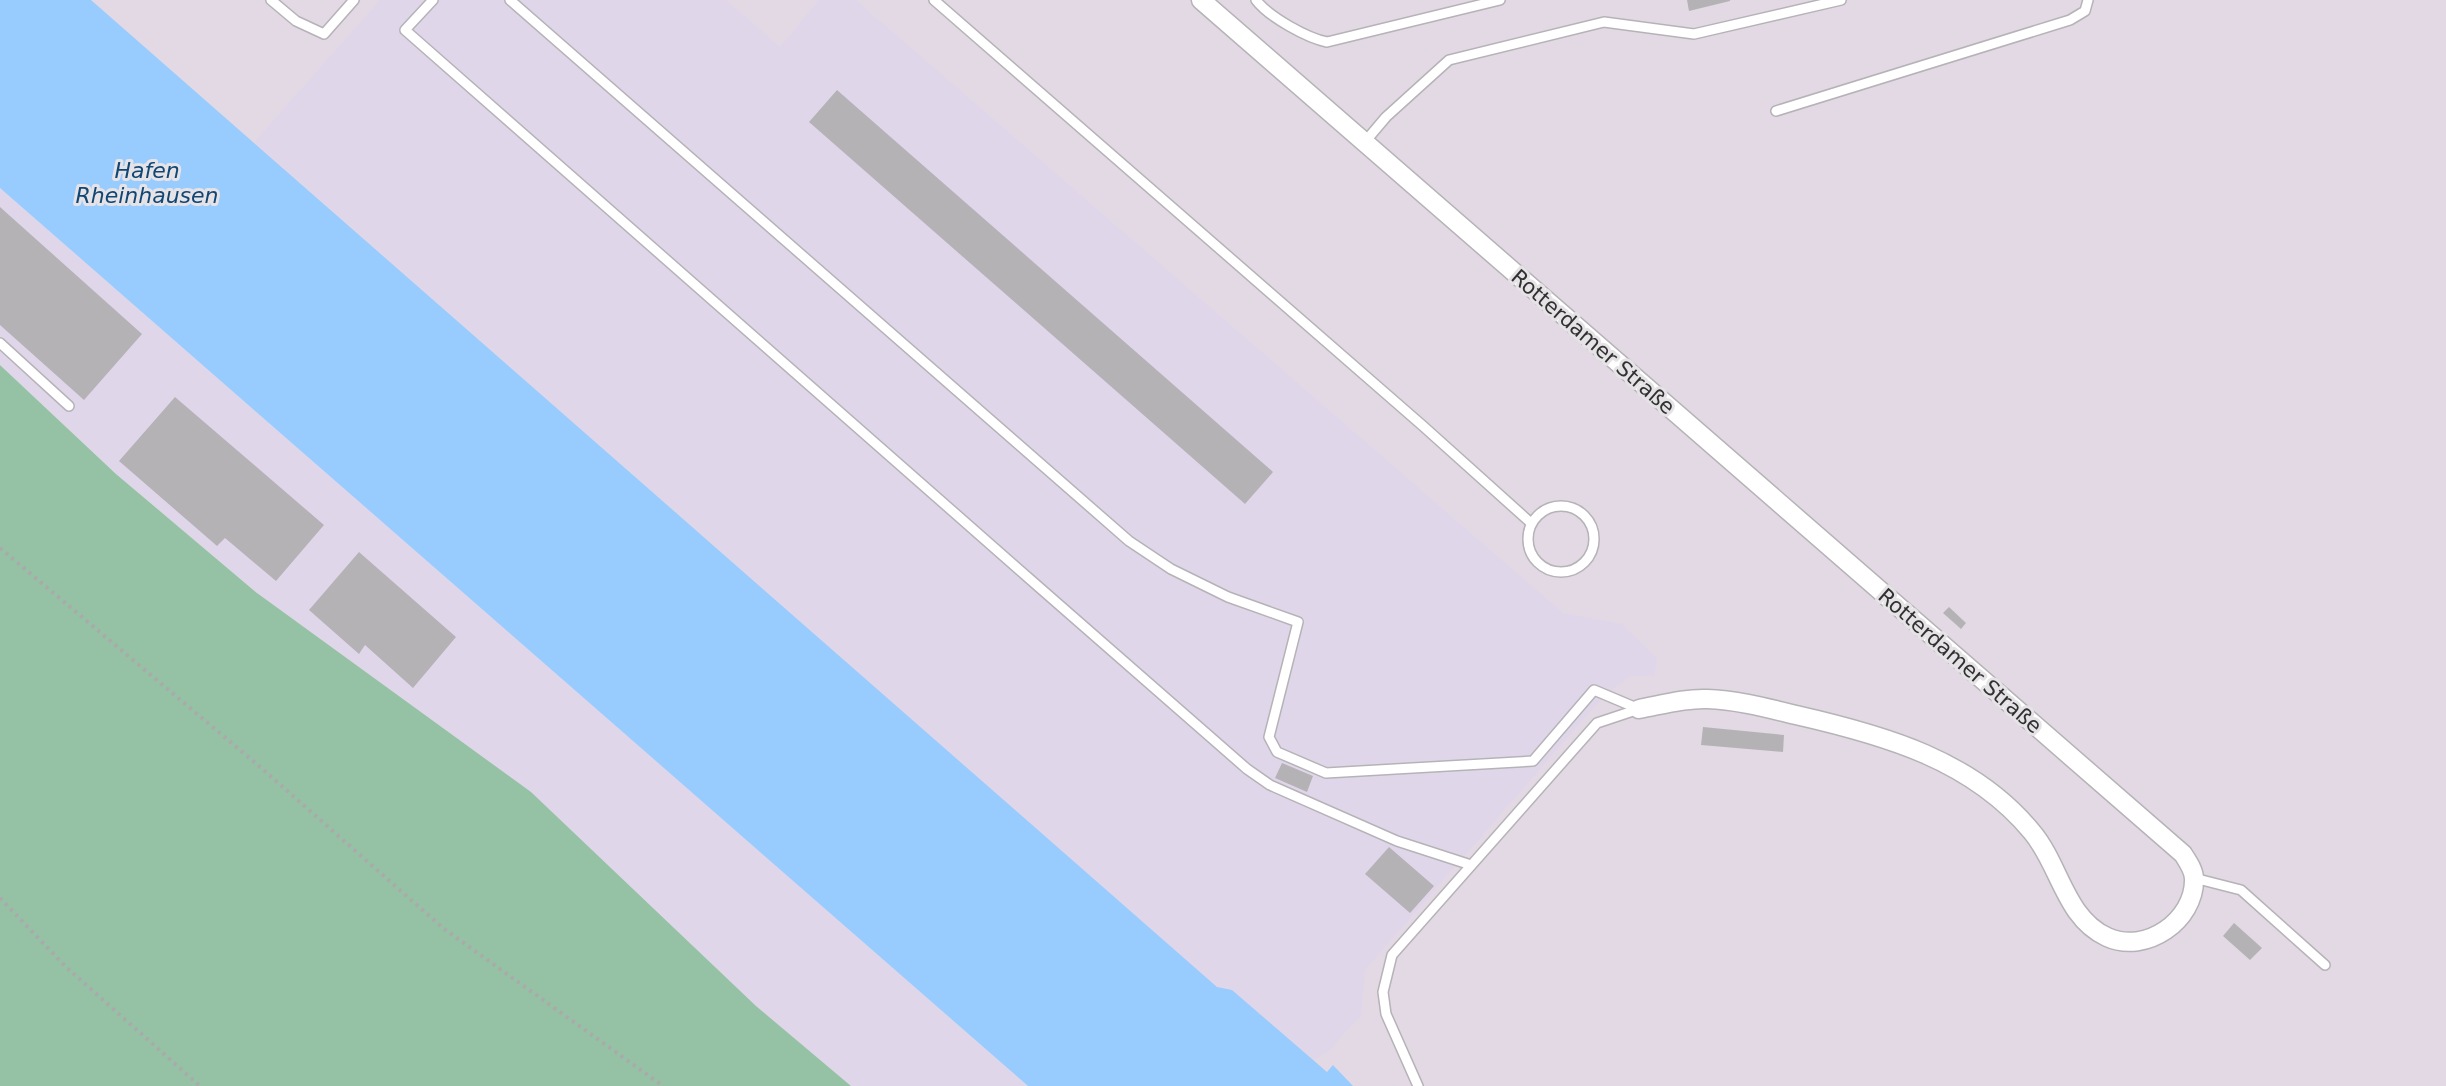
<svg xmlns="http://www.w3.org/2000/svg" width="2446" height="1086" viewBox="0 0 2446 1086" font-family="'DejaVu Sans',sans-serif">
<style>
.built{fill:#e2d9e4}
.industrial{fill:#e0d6ea}
.green{fill:#95c2a4}
.water{fill:#98cbfe}
.building{fill:#b5b2b6}
.lines{fill:none;stroke-linecap:round;stroke-linejoin:round}
.service-casing{stroke:#b6b3b7;stroke-width:12}
.minor-casing{stroke:#b6b3b7;stroke-width:21}
.path{stroke:#aba9ac;stroke-width:4;stroke-dasharray:3 4.5;stroke-linecap:butt}
.service{stroke:#fff;stroke-width:9}
.minor{stroke:#fff;stroke-width:18}
.labels{text-anchor:middle;dominant-baseline:central;stroke-width:6;stroke-linejoin:round;paint-order:stroke}
.street-label{font-size:21px;fill:#323132;stroke:#e6e3e7}
.water-label{font-size:22px;font-style:italic;fill:#114775;stroke:#e6e3e7}
</style>
<rect width="100%" height="100%" fill="#e6e3e7"/>
<polygon class="built" points="85,0 2446,0 2446,1086 1353,1086 1334,1066 1327,1072 1217,987"/>
<g class="industrial">
<polygon points="380,0 726,0 780,47 819,0 856,0 1563,613 1622,624 1657,658 1654,676 1631,676 1615,687 1595,706 1365,970 1361,1015 1328,1052 1313,1060 1232,990 1217,987 254,142"/>
<polygon points="0,188 810,895 1028,1086 851,1086 257,593 116,474 0,365"/>
</g>
<polygon class="green" points="0,365 116,474 257,593 531,792 756,1006 851,1086 0,1086"/>
<polygon class="water" points="0,0 91,0 1217,987 1232,990 1327,1072 1333,1065 1353,1086 1028,1086 0,188"/>
<g class="building">
<polygon points="1687,0 1730,0 1730,1 1689,11"/>
<polygon points="837,90 1273,472 1245,504 809,122"/>
<polygon points="0,207 142,334 84,400 0,325"/>
<polygon points="175,397 324,525 276,581 225,538 217,546 119,461"/>
<polygon points="359,552 456,637 413,688 365,645 359,654 309,610"/>
<polygon points="1949,607 1966,623 1961,629 1943,613"/>
<polygon points="1703,727 1784,735 1783,752 1701,745"/>
<polygon points="1282,763 1313,776 1307,792 1275,778"/>
<polygon points="1389,847 1434,886 1410,913 1365,874"/>
<polygon points="2234,923 2262,948 2250,960 2223,936"/>
</g>
<g class="lines">
<g class="service-casing">
<g id="service">
<polyline points="271,0 296,21 324,34 354,0"/>
<path d="M433,0L405,30C684,278 966,523 1247,769L1270,785L1397,841L1471,865"/>
<polyline points="510,0 1129,541 1171,569 1228,597 1298,622 1269,737 1277,752 1326,773 1533,761 1594,690 1639,709"/>
<polyline points="934,0 1423,426 1531,523"/>
<path d="M1256,0C1269,17 1307,38 1327,42L1500,0"/>
<polyline points="1776,111 2070,20 2085,11 2088,0"/>
<polyline points="1364,143 1386,117 1449,60 1604,22 1694,34 1841,0"/>
<polyline points="0,343 69,406"/>
<circle cx="1561" cy="539" r="33"/>
<polyline points="2194,878 2241,890 2325,965"/>
<polyline points="1418,1086 1386,1014 1383,992 1392,955 1597,723 1639,709"/>
</g>
</g>
<g class="minor-casing">
<path id="minor" d="M1201,0L2183,854C2188,862 2194,870 2194,879C2195,920 2146,955 2107,937C2065,918 2060,865 2032,832C1973,760 1884,735 1796,715C1767,708 1737,700 1707,699C1685,698 1661,705 1639,709"/>
</g>
<g class="path">
<polyline points="0,548 259,766 443,928 663,1086"/>
<polyline points="0,898 67,968 200,1086"/>
</g>
<use href="#service" class="service"/>
<use href="#minor" class="minor"/>
</g>
<g class="labels">
<g class="street-label">
<text transform="translate(1593 342) rotate(41)">Rotterdamer Straße</text>
<text transform="translate(1960 661) rotate(41)">Rotterdamer Straße</text>
</g>
<g class="water-label">
<text x="147" y="170">Hafen<tspan x="147" dy="25">Rheinhausen</tspan></text>
</g>
</g>
</svg>
